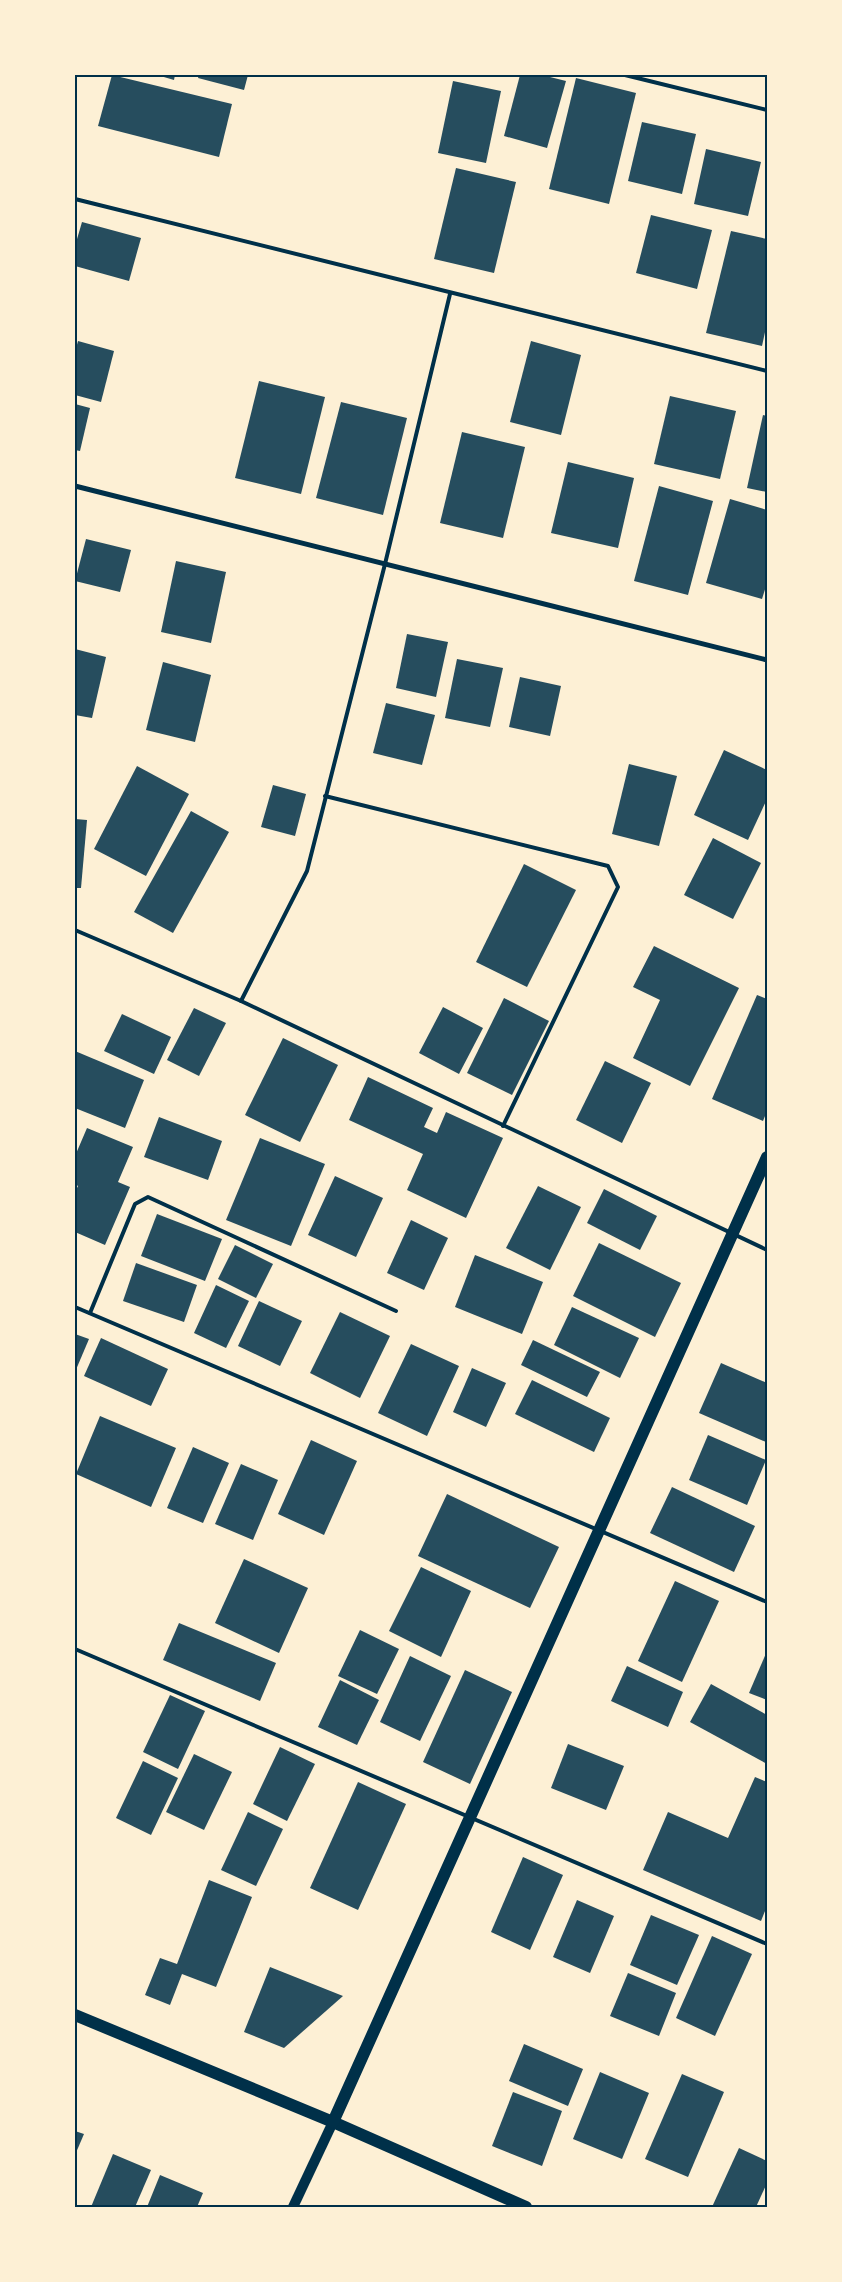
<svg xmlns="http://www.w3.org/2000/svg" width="842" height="2282" viewBox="0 0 842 2282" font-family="'DM Sans',sans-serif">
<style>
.building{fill:#264d5e}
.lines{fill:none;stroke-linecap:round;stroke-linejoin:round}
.service{stroke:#003049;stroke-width:4}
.minor{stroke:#003049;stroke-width:5}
.secondary{stroke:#003049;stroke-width:10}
.primary{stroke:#003049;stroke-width:12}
.neatline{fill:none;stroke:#003049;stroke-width:2}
</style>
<rect width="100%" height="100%" fill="#fdf0d5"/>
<g class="building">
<polygon points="112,75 232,104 219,157 98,126"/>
<polygon points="157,75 175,75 174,80"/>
<polygon points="199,75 248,75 244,90 198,78"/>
<polygon points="520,75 542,75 566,81 547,148 504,136"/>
<polygon points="576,78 636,93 609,204 549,189"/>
<polygon points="453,81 501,91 486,163 438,153"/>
<polygon points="642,122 696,134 682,194 628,181"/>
<polygon points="706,149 761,162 748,216 694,204"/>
<polygon points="456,168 516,182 494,273 434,259"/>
<polygon points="651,215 712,230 697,289 636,273"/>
<polygon points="82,222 141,238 129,281 75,266 75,246"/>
<polygon points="731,231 767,239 767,323 762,346 706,333"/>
<polygon points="78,341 114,351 101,402 75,395 75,352"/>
<polygon points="531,341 581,355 561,435 510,422"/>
<polygon points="259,381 325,397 301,494 235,478"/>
<polygon points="670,396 736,411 720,479 654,464"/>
<polygon points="341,402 407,418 383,515 316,498"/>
<polygon points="75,404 90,408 80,451 75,450"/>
<polygon points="763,415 767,416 767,492 747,488"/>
<polygon points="462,432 525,447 503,538 440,523"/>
<polygon points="568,462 634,478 618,548 551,533"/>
<polygon points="659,486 713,501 688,595 634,581"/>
<polygon points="730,499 767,510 767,583 762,599 706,583"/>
<polygon points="86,539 131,550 120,592 75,581"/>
<polygon points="176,561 226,572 211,643 161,632"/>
<polygon points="407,634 448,642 436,697 396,688"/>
<polygon points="75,649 106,657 92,718 75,715"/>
<polygon points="457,659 503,668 490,727 445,718"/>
<polygon points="163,662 211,675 195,742 146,730"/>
<polygon points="520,677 561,686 550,736 509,727"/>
<polygon points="386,703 435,715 422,765 373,753"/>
<polygon points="724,750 767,770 767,799 748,840 694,815"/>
<polygon points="629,764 677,776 659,846 612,834"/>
<polygon points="137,766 189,794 146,876 94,849"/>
<polygon points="273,785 306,794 295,836 261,827"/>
<polygon points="191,811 229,832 173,933 134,912"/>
<polygon points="75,819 87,820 81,888 75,888"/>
<polygon points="713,838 761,863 733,919 684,895"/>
<polygon points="524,864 576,890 527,987 476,962"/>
<polygon points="654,946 739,988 690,1086 633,1058 660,1000 633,987"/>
<polygon points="757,995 767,999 767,1111 763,1121 712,1099"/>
<polygon points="504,998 549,1021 512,1095 467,1073"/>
<polygon points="443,1007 483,1028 459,1074 419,1053"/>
<polygon points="194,1008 226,1023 199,1076 167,1060"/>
<polygon points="122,1014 171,1037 154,1074 104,1051"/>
<polygon points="283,1038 338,1065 300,1142 245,1115"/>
<polygon points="75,1051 144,1080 125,1128 75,1108"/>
<polygon points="605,1061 651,1083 622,1143 576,1120"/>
<polygon points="368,1077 433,1108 424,1127 437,1133 446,1112 503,1138 466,1218 407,1190 423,1154 349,1120"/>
<polygon points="159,1117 222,1141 208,1180 144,1157"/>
<polygon points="87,1128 133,1147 118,1182 130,1187 105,1245 75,1232 75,1192 78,1186 75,1184 75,1156"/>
<polygon points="260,1138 325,1164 291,1246 226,1220"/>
<polygon points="335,1176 383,1198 356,1257 308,1235"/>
<polygon points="538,1186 581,1207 550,1270 506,1248"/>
<polygon points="604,1189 657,1216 640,1250 587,1223"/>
<polygon points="157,1214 222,1239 205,1281 141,1256"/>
<polygon points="411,1220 448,1238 424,1290 387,1273"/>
<polygon points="599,1243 681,1283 655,1337 573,1296"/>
<polygon points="235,1245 273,1264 256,1298 218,1279"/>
<polygon points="475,1255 543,1282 522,1334 455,1307"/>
<polygon points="136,1263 197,1285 184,1322 123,1301"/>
<polygon points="216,1285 249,1301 226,1348 194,1333"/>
<polygon points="259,1301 302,1321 280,1366 238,1346"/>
<polygon points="572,1307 639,1338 620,1378 554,1345"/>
<polygon points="340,1312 390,1336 360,1398 310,1373"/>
<polygon points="75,1334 89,1339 75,1372"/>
<polygon points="101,1338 168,1369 151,1406 84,1376"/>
<polygon points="533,1340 600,1372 587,1397 521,1365"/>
<polygon points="411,1344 459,1366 427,1436 378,1413"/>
<polygon points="721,1363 767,1383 766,1442 699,1413"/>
<polygon points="472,1368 506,1383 486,1427 453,1412"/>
<polygon points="532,1380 610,1418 594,1452 515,1414"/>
<polygon points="100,1416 176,1448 151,1507 76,1474"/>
<polygon points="708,1435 766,1460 747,1505 689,1480"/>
<polygon points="311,1440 357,1461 324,1535 278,1514"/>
<polygon points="193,1447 229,1463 203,1523 167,1508"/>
<polygon points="241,1464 278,1480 253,1540 215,1524"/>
<polygon points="672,1487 755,1526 734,1572 650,1533"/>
<polygon points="447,1494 559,1547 530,1608 418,1556"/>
<polygon points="244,1559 308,1588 279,1653 215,1623"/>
<polygon points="421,1567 471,1591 441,1657 389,1631"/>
<polygon points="675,1581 719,1601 682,1682 638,1661"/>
<polygon points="179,1623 276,1663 260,1701 163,1660"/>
<polygon points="360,1630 399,1649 377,1694 338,1676"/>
<polygon points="767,1651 767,1700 749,1693"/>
<polygon points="410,1656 451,1676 420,1741 380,1722"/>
<polygon points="627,1666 683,1692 668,1727 611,1701"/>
<polygon points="465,1670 512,1692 470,1784 423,1762"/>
<polygon points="340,1680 379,1700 357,1745 318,1727"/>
<polygon points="711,1684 767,1715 767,1764 690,1722"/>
<polygon points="170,1695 205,1711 178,1769 143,1752"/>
<polygon points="568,1744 624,1766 606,1810 551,1788"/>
<polygon points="280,1747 315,1764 287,1821 253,1804"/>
<polygon points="194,1754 232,1772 204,1830 166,1812"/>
<polygon points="143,1761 178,1778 151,1835 116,1818"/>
<polygon points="755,1777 767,1782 767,1906 761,1921 643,1870 668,1812 728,1838"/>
<polygon points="358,1782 406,1804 358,1910 310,1888"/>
<polygon points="248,1812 283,1829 256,1886 221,1870"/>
<polygon points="523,1857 563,1875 530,1950 491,1932"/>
<polygon points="209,1880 252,1897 216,1987 182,1974 170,2005 145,1995 160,1958 177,1964"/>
<polygon points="577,1900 614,1916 590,1973 553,1957"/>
<polygon points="651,1915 699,1935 677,1985 630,1965"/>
<polygon points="712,1936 752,1954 715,2036 676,2018"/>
<polygon points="270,1967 343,1996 284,2048 244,2032"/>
<polygon points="628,1973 676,1993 659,2036 610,2016"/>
<polygon points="524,2044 583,2069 568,2106 509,2081"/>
<polygon points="600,2072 649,2093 622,2159 573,2139"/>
<polygon points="682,2074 724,2092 688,2177 645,2159"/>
<polygon points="513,2092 562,2111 542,2166 492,2146"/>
<polygon points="75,2131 84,2134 75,2155"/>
<polygon points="739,2148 767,2161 767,2183 756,2207 712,2207"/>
<polygon points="113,2154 151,2170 135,2207 91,2207"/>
<polygon points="160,2175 203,2193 197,2207 147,2207"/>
</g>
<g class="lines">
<g class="service">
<polyline points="625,75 767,110"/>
<polyline points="75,199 767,371"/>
<polyline points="325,796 608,866 618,887 503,1126"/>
<polyline points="75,930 241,1001 767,1250"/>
<polyline points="241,1001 307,871 385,564 450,294"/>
<polyline points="75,1307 767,1602"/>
<polyline points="90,1313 135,1204 148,1197 396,1311"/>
<polyline points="75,1649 767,1944"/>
</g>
<polyline class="minor" points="75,486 767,660"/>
<polyline class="secondary" points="293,2207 333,2122"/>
<g class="primary">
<polyline points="75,2015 333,2122 526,2207"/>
<polyline points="333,2122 767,1157"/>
</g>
</g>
<rect width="842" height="2282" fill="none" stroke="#fdf0d5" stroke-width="152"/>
<rect x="76" y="76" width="690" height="2130" class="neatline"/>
</svg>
